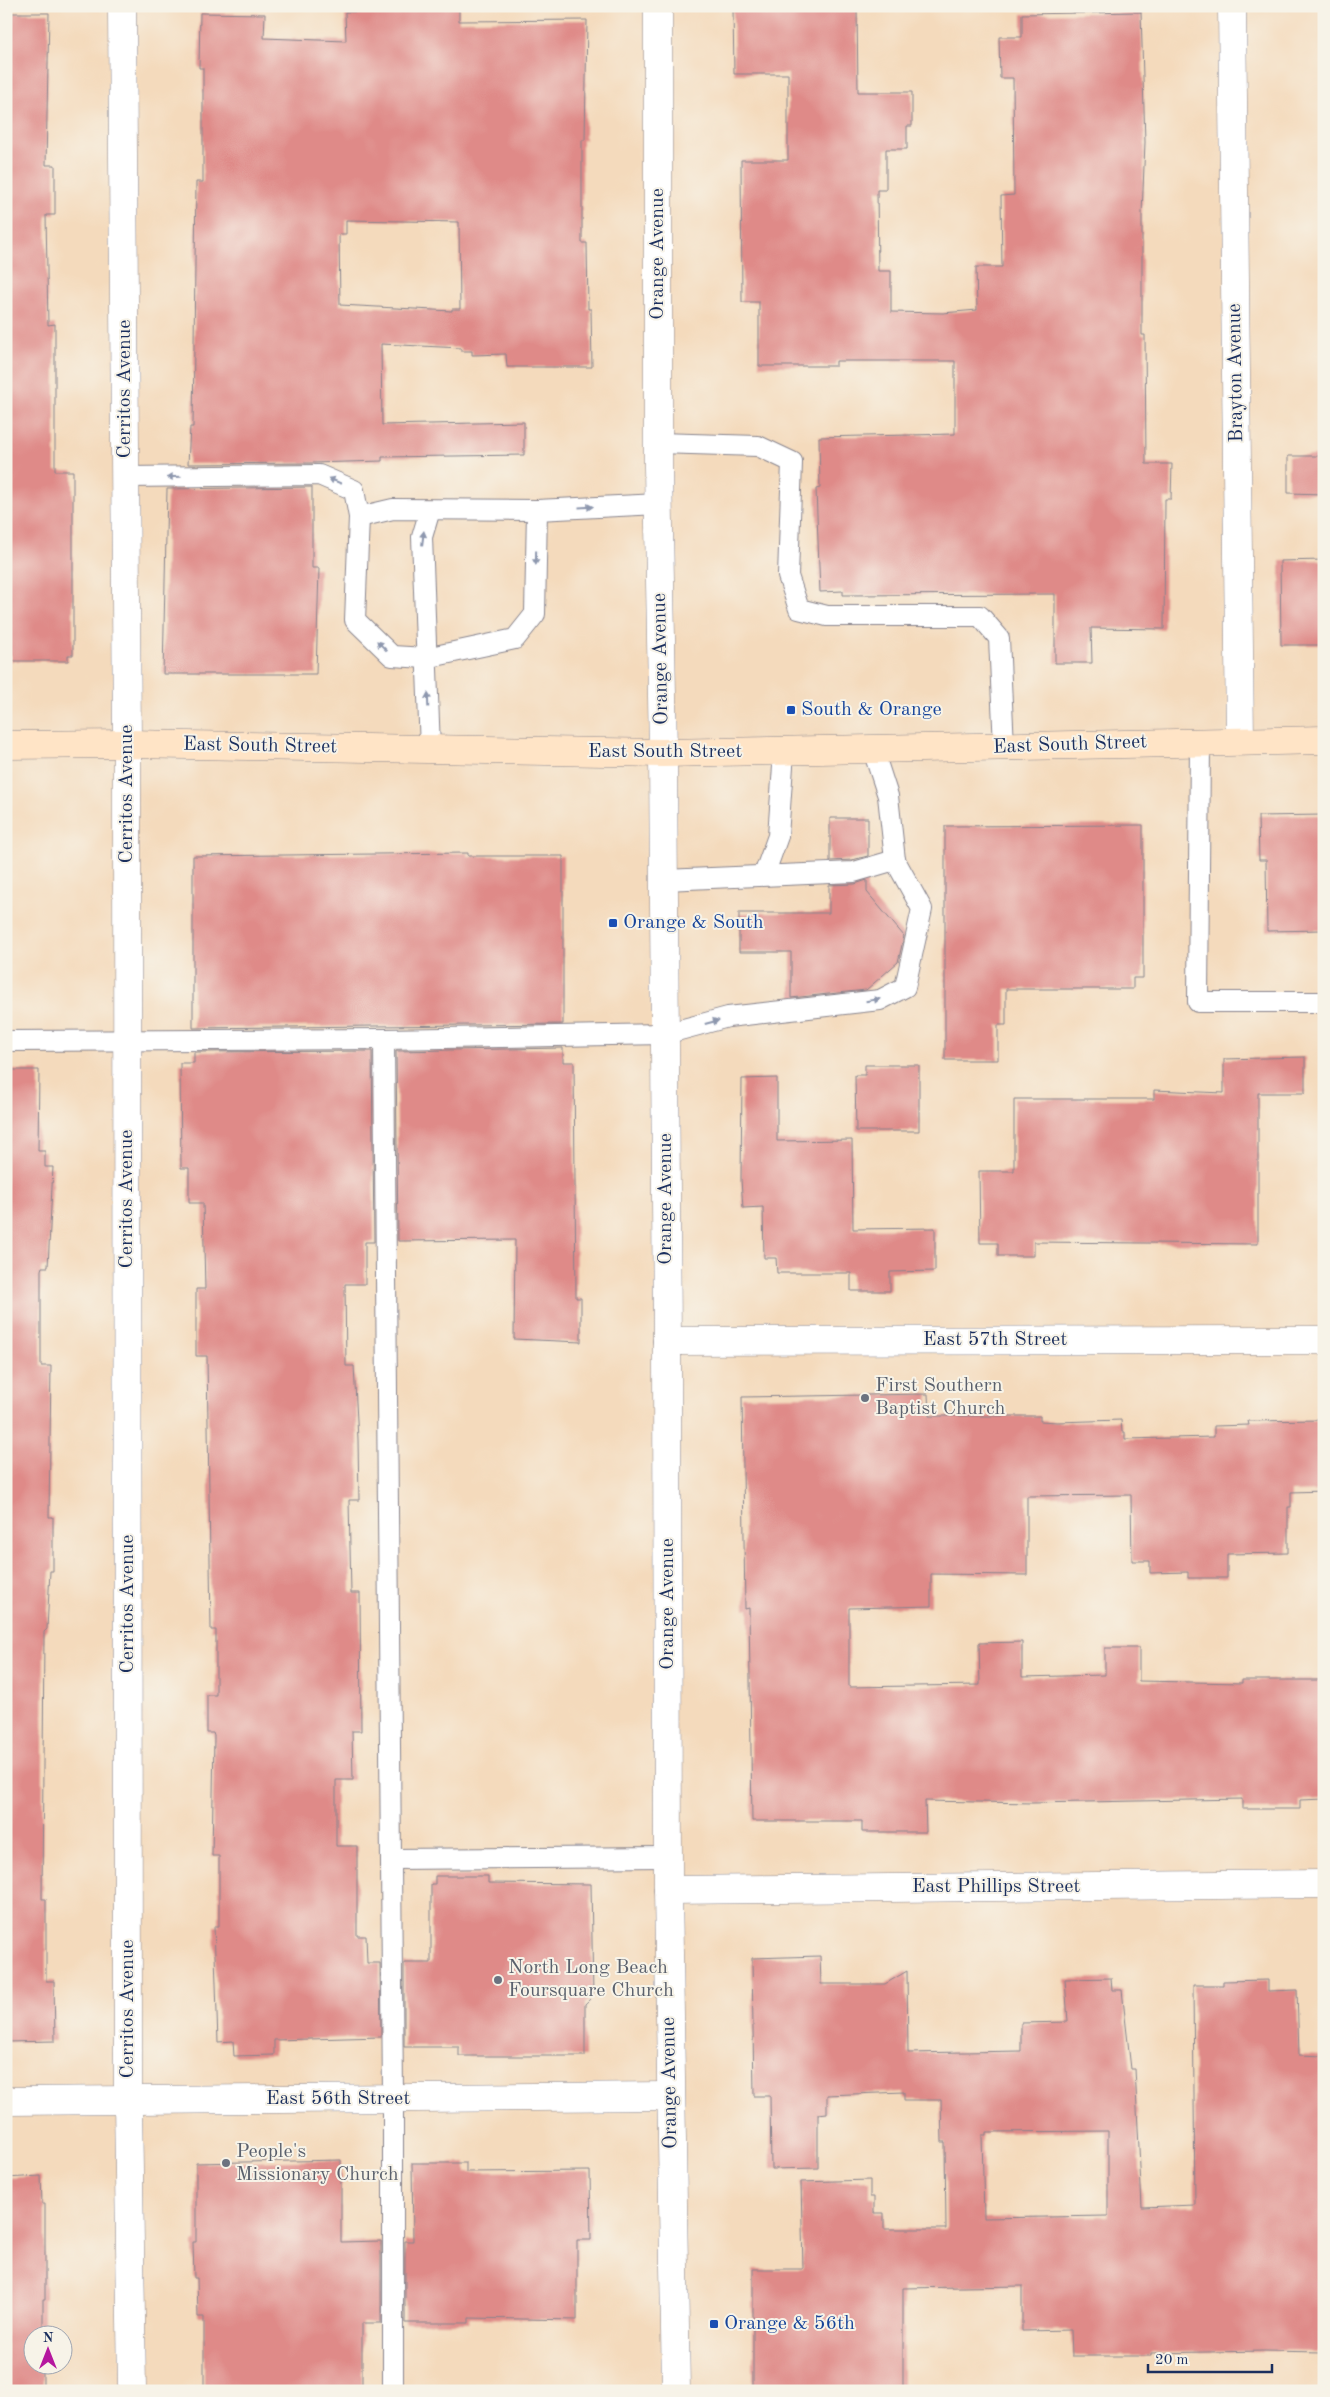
<svg xmlns="http://www.w3.org/2000/svg" width="1330" height="2397" viewBox="0 0 1330 2397" font-family="'Old Standard TT',serif">
<style>
.building{fill:#df8a88;fill-rule:evenodd}
.lines{fill:none;stroke-linecap:round;stroke-linejoin:round}
.service-casing{stroke:#88848d;stroke-width:22}
.minor-casing{stroke:#88848d;stroke-width:29}
.tertiary-casing{stroke:#88848d;stroke-width:29}
.secondary-casing{stroke:#88848d;stroke-width:29}
.service{stroke:#fff;stroke-width:20}
.minor{stroke:#fff;stroke-width:28}
.tertiary{stroke:#fff;stroke-width:28}
.secondary{stroke:#ffe4c6;stroke-width:28}
.oneway{fill:#8d97ae}
.transit-dot{fill:#1a4fb4;stroke:#f7f3e8;stroke-width:2}
.worship-dot{fill:#6b7280;stroke:#f7f3e8;stroke-width:2}
.labels{text-anchor:middle;dominant-baseline:central;stroke-width:4;stroke-linejoin:round;paint-order:stroke}
.street-label{font-size:20px;fill:#1b2f5e;stroke:#f7f3e8}
.transit-label{font-size:20px;fill:#164399;stroke:#f7f3e8;text-anchor:start}
.worship-label{font-size:20px;fill:#5b616d;stroke:#f7f3e8;text-anchor:start}
</style>
<rect width="100%" height="100%" fill="#f7f3e8"/>
<filter id="ink" filterUnits="userSpaceOnUse"><feTurbulence type="fractalNoise" baseFrequency=".02" numOctaves="2"/><feDisplacementMap in="SourceGraphic" scale="10" xChannelSelector="R" yChannelSelector="G"/><feConvolveMatrix kernelMatrix="1 2 1 2 8 2 1 2 1" color-interpolation-filters="sRGB"/></filter>
<filter id="wash" filterUnits="userSpaceOnUse"><feTurbulence type="fractalNoise" baseFrequency=".0096" numOctaves="4" result="noise"/><feDisplacementMap in="SourceGraphic" scale="20" xChannelSelector="R" yChannelSelector="G"/><feGaussianBlur stdDeviation="1.12" result="paint"/><feColorMatrix in="noise" values="0 0 0 0 0 0 0 0 0 0 0 0 0 0 0 0 0 1.4 0 .05"/><feComposite in="paint" operator="in"/></filter>
<g filter="url(#wash)">
<rect width="100%" height="100%" fill="#f4dabc"/>
<g id="blocks">
<g class="building">
<path d="M399,6H459V21L587,20L585,140H582V243H587L588,309H591L592,367H507L506,354L472,355V351H461V348L381,344L382,425L524,422V455L382,457V461L312,463L188,464L190,427H193L196,182H203V68H199L200,13L265,14L264,38L346,41L345,12L399,11ZM346,220L459,222L460,309H452V311L340,305L339,234H346Z"/>
<polygon points="857,8 858,92 912,92 912,126 907,126 907,149 886,149 886,190 877,190 878,271 891,271 891,312 943,313 977,310 976,267 1002,267 1001,196 1014,195 1013,78 1000,78 999,37 1022,37 1022,14 1141,12 1145,142 1142,214 1142,335 1145,335 1146,464 1172,464 1171,499 1165,499 1164,629 1091,628 1092,663 1055,663 1055,594 843,595 843,591 820,592 816,489 820,488 819,437 955,434 955,361 836,361 836,366 759,366 759,302 742,302 741,160 788,160 788,74 734,74 733,10"/>
<polygon points="6,13 49,13 46,165 55,165 55,215 46,215 48,325 55,324 55,471 73,471 73,655 68,655 68,661 11,661 11,655 6,655"/>
<polygon points="1288,456 1324,456 1324,494 1288,493"/>
<polygon points="312,487 312,568 319,568 316,674 163,674 167,489"/>
<polygon points="1324,560 1324,645 1281,645 1280,561"/>
<polygon points="1324,815 1324,858 1322,858 1323,930 1267,931 1266,860 1259,860 1258,816"/>
<polygon points="830,818 868,818 868,856 852,860 830,861"/>
<polygon points="1143,825 1143,978 1133,978 1133,989 1006,989 1006,1025 998,1025 998,1060 945,1060 945,826"/>
<polygon points="468,853 468,856 563,856 563,1024 193,1028 193,856"/>
<polygon points="867,880 867,892 904,936 898,962 866,990 791,998 791,952 739,952 739,913 829,913 829,885 855,884"/>
<polygon points="563,1048 563,1062 574,1062 576,1298 581,1298 581,1342 514,1339 515,1240 398,1241 396,1051"/>
<polygon points="372,1051 374,1242 365,1242 365,1284 345,1284 346,1366 354,1366 358,1439 359,1500 349,1500 351,1593 360,1593 361,1731 352,1731 353,1780 336,1780 336,1846 357,1846 357,1936 366,1936 367,1963 380,1963 381,2037 274,2040 274,2055 234,2056 233,2041 218,2042 214,1926 219,1926 219,1856 212,1856 214,1736 213,1733 207,1733 207,1695 216,1695 216,1630 211,1630 207,1356 196,1356 196,1289 205,1289 203,1203 189,1203 189,1168 181,1168 180,1063 194,1063 194,1052"/>
<polygon points="1305,1057 1305,1093 1258,1093 1258,1244 1034,1242 1034,1256 998,1256 998,1243 980,1243 979,1171 1014,1171 1014,1099 1154,1099 1154,1090 1224,1093 1224,1059"/>
<polygon points="865,1065 919,1065 919,1131 856,1131 855,1075 865,1075"/>
<polygon points="6,1070 39,1070 38,1151 45,1151 45,1167 53,1167 48,1267 42,1267 41,1270 41,1366 51,1366 49,1517 53,1517 53,1571 50,1571 47,1629 44,1632 42,1899 46,1899 46,1981 54,1981 55,2041 6,2042"/>
<polygon points="777,1078 777,1141 852,1140 853,1229 935,1228 935,1271 890,1272 890,1291 851,1291 851,1273 777,1273 776,1258 764,1258 763,1207 743,1208 741,1180 742,1079"/>
<polygon points="928,1394 929,1416 1040,1416 1040,1421 1057,1422 1121,1420 1122,1432 1125,1432 1125,1439 1214,1437 1214,1426 1249,1425 1248,1421 1324,1420 1324,1491 1291,1492 1291,1507 1288,1507 1288,1553 1227,1554 1227,1578 1188,1578 1188,1572 1150,1573 1150,1561 1132,1561 1131,1495 1027,1496 1027,1575 931,1574 931,1606 849,1608 849,1687 980,1685 979,1643 1022,1642 1022,1677 1105,1675 1105,1648 1139,1648 1139,1681 1242,1683 1242,1680 1324,1680 1324,1799 1300,1800 1300,1809 1242,1809 1242,1799 1032,1803 925,1801 926,1832 862,1832 862,1821 752,1821 749,1608 745,1609 742,1397"/>
<polygon points="435,1876 488,1876 488,1883 591,1884 593,1996 585,2004 585,2056 459,2056 459,2047 404,2047 404,1963 431,1963 431,1884 435,1884"/>
<path d="M820,1956L821,1984H885L907,1971L908,2053L1021,2051V2023L1068,2022L1065,1979L1111,1978L1112,1990H1122L1131,2069H1135L1142,2207L1195,2205L1193,1985H1223V1981L1268,1980V1991L1297,1990L1299,2055L1324,2056V2352L1264,2351L1151,2353V2356H1072L1071,2330L1022,2331V2286L903,2288V2390H753V2269H803L801,2182L870,2180V2197H874V2213H884V2229H946L945,2142H942L941,2100H904V2092L827,2095V2113L818,2114V2168L771,2169L770,2096H754L752,1958ZM1108,2131V2216L984,2218L982,2135H986V2132Z"/>
<polygon points="341,2160 341,2242 381,2241 381,2323 362,2323 362,2391 204,2391 204,2317 198,2317 197,2278 194,2278 193,2242 196,2242 196,2163"/>
<polygon points="412,2163 466,2163 466,2172 590,2171 591,2240 577,2240 577,2320 469,2318 469,2323 405,2323 405,2241 413,2241"/>
<polygon points="41,2176 42,2204 45,2204 45,2299 43,2299 43,2334 32,2334 32,2364 43,2364 43,2391 6,2391 6,2178"/>
</g>
</g>
</g>
<g filter="url(#ink)">
<use href="#blocks" fill-opacity="0" stroke="#88848d" stroke-width="1"/>
<g class="lines">
<g class="service-casing">
<g id="service">
<polyline points="658,443 758,446 792,462 788,576 799,609 827,616 980,616 999,638 1004,747"/>
<polyline points="126,477 319,475 354,490 359,517 355,620 392,656 426,658 515,639 535,614 537,510"/>
<polyline points="359,517 393,509 537,510 659,504"/>
<polyline points="1200,741 1198,1002 1324,1002"/>
<polyline points="430,749 422,537 430,510"/>
<polyline points="873,750 888,796 895,860"/>
<polyline points="764,875 778,836 784,752"/>
<polyline points="384,1039 393,2098 393,2391"/>
<polyline points="6,1041 384,1039 665,1034 728,1017 880,1000 905,987 922,909 895,860 854,872 664,880"/>
<polyline points="392,1859 668,1857"/>
</g>
</g>
<g class="minor-casing">
<g id="minor">
<polyline points="122,6 127,744 128,2100 132,2391"/>
<polyline points="1232,6 1240,740"/>
<polyline points="667,1341 1324,1340"/>
<polyline points="668,1890 1324,1884"/>
<polyline points="6,2101 670,2096"/>
</g>
</g>
<g class="tertiary-casing">
<polyline id="tertiary" points="658,6 658,467 663,753 667,1341 668,1890 676,2391"/>
</g>
<g class="secondary-casing">
<polyline id="secondary" points="6,745 127,744 663,753 1324,740"/>
</g>
<use href="#service" class="service"/>
<use href="#minor" class="minor"/>
<use href="#tertiary" class="tertiary"/>
<use href="#secondary" class="secondary"/>
</g>
<defs><path id="oneway-solid" d="M-6-.8H1V-3.2L6.5 0L1 3.2V.8H-6Z" transform="scale(1.25)"/></defs>
<g class="oneway">
<use href="#oneway-solid" transform="translate(174 477) rotate(179)"/>
<use href="#oneway-solid" transform="translate(335 481) rotate(-157)"/>
<use href="#oneway-solid" transform="translate(586 507) rotate(-3)"/>
<use href="#oneway-solid" transform="translate(423 538) rotate(-83)"/>
<use href="#oneway-solid" transform="translate(536 558) rotate(91)"/>
<use href="#oneway-solid" transform="translate(382 646) rotate(-135)"/>
<use href="#oneway-solid" transform="translate(428 700) rotate(-92)"/>
<use href="#oneway-solid" transform="translate(873 1000) rotate(-9)"/>
<use href="#oneway-solid" transform="translate(712 1022) rotate(-15)"/>
</g>
</g>
<g class="transit-dot">
<rect x="786" y="705" width="10" height="10" rx="2.5"/>
<rect x="608" y="918" width="10" height="10" rx="2.5"/>
<rect x="709" y="2319" width="10" height="10" rx="2.5"/>
</g>
<g class="worship-dot">
<circle cx="865" cy="1398" r="5"/>
<circle cx="498" cy="1980" r="5"/>
<circle cx="226" cy="2163" r="5"/>
</g>
<g class="labels">
<g class="street-label">
<text transform="translate(658 254) rotate(-90)">Orange Avenue</text>
<text transform="translate(1236 373) rotate(-91)">Brayton Avenue</text>
<text transform="translate(125 389) rotate(-90)">Cerritos Avenue</text>
<text transform="translate(661 659) rotate(-91)">Orange Avenue</text>
<text transform="translate(1070 745) rotate(-2)">East South Street</text>
<text transform="translate(260 746) rotate(1)">East South Street</text>
<text x="665" y="752">East South Street</text>
<text transform="translate(127 794) rotate(-90)">Cerritos Avenue</text>
<text transform="translate(127 1199) rotate(-90)">Cerritos Avenue</text>
<text transform="translate(666 1199) rotate(-90)">Orange Avenue</text>
<text x="995" y="1340">East 57th Street</text>
<text transform="translate(128 1604) rotate(-90)">Cerritos Avenue</text>
<text transform="translate(668 1604) rotate(-90)">Orange Avenue</text>
<text x="996" y="1887">East Phillips Street</text>
<text transform="translate(128 2009) rotate(-90)">Cerritos Avenue</text>
<text transform="translate(670 2083) rotate(-91)">Orange Avenue</text>
<text x="338" y="2099">East 56th Street</text>
</g>
<g class="transit-label">
<text x="801" y="710">South &amp; Orange</text>
<text x="623" y="923">Orange &amp; South</text>
<text x="724" y="2324">Orange &amp; 56th</text>
</g>
<g class="worship-label">
<text x="875" y="1386">First Southern<tspan x="875" dy="23">Baptist Church</tspan></text>
<text x="508" y="1968">North Long Beach<tspan x="508" dy="23">Foursquare Church</tspan></text>
<text x="236" y="2152">People's<tspan x="236" dy="23">Missionary Church</tspan></text>
</g>
</g>
<rect width="1330" height="2397" fill="none" stroke="#f7f3e8" stroke-width="25"/>
<g transform="translate(48 2350)"><circle r="24" fill="#f7f3e8" stroke="#9fa5b1"/>
<path d="M0-4L9 19L0 12L-9 19Z" fill="#b5179e"/>
<text y="-8" font-size="14" font-weight="bold" text-anchor="middle" fill="#1b2f5e">N</text>
</g>
<path d="M1148 2364v8h124v-8" fill="none" stroke="#1b2f5e" stroke-width="2.5"/>
<text x="1155" y="2364" font-size="15" fill="#1b2f5e" stroke="#f7f3e8" stroke-width="4" paint-order="stroke">20 m</text>
</svg>
